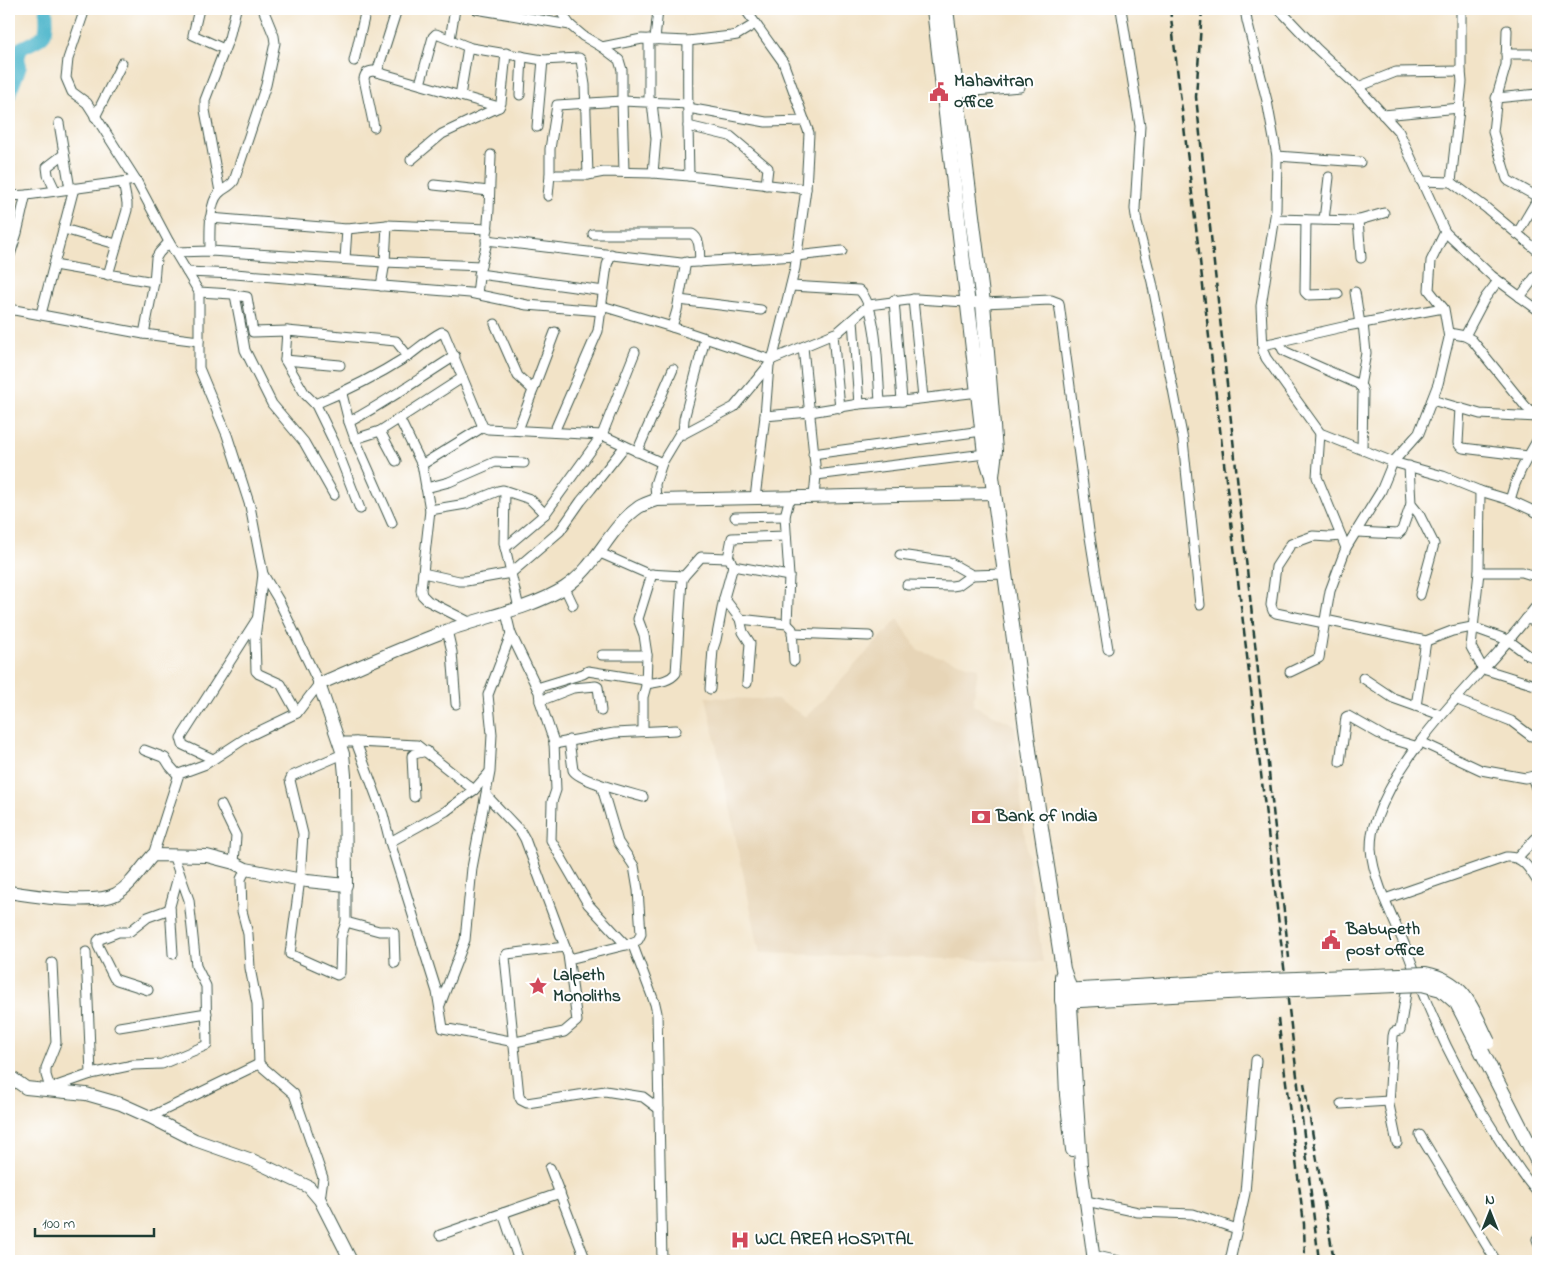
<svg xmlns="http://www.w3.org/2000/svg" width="1547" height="1270" viewBox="0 0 1547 1270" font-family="'Indie Flower',sans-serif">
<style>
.built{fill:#e7d5b7}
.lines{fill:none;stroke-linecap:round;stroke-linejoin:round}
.river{stroke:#4db6cb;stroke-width:14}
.street-casing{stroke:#3f564a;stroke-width:11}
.secondary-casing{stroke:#3f564a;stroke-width:14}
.primary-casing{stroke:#3f564a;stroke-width:16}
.street{stroke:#fff;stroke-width:9}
.secondary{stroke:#fff;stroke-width:12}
.primary{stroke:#fff;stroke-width:14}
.rail{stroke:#1f3d34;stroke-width:2.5;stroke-dasharray:8 4;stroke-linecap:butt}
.primary-bridge-casing{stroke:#3f564a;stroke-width:16;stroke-linecap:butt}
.primary-bridge{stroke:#fff;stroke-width:14}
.labels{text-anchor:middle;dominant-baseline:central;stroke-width:4;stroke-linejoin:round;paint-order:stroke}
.poi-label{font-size:18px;font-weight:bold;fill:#1f3d34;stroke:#fff;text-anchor:start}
</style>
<rect width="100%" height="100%" fill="#fff"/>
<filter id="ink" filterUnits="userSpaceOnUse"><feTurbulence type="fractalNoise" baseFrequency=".02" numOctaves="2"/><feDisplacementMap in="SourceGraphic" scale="10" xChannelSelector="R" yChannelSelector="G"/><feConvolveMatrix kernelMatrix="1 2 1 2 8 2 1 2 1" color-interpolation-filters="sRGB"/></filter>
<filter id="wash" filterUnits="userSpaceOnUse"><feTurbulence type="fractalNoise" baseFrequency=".0096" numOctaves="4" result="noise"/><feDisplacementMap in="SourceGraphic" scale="20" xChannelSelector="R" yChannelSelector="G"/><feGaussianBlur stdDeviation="1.12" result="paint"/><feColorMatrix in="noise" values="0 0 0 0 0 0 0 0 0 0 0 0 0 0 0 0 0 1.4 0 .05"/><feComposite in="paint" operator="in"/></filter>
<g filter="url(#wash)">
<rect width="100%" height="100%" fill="#f2e3c7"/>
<polygon class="built" points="898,619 918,650 978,668 973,705 1015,725 1023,823 1043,962 760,953 706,697 778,700 806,717"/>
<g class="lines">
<path class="river" d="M9,95L20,66L18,58L21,48C46,36 48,38 46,9"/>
</g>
</g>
<g filter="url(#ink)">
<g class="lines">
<g class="street-casing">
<g id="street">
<polyline points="85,9 68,59 66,78 72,92 87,103 136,180 169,242 199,292 199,368 227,435 250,506 263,574 278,599 319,684 297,713 249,736 206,764 179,774 153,855"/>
<polyline points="199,9 193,35 224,49"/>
<polyline points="476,9 570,25"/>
<polyline points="559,9 570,25 583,36 602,47 619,60 622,70 622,101 624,172"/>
<polyline points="745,9 783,62 809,133 806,189 795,268 774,353 769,365 765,416 755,498"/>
<polyline points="1121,9 1140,126 1135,209 1137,223 1152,282 1183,440 1200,605"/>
<polyline points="1245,9 1247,21 1267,101 1277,156 1276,210 1261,306 1263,351 1266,358 1320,433 1393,462 1443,476 1480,491 1510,500 1538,513"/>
<polyline points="1279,9 1317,49 1358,87 1399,132 1445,232 1492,276 1538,310"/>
<polyline points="1507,30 1506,65 1497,96 1493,132 1507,179 1509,181 1534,195 1537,200 1517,234"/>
<polyline points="450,39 455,9"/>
<polyline points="649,39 649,102"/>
<polyline points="655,40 658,9"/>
<path d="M688,41C687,86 688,131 689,176"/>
<polyline points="602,47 642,39 688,41 731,36 737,35 755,24"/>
<polyline points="1506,54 1538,54"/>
<polyline points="354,61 366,9"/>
<polyline points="377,72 397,9"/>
<polyline points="420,84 433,37 436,34 471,48 543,60 579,58 581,60 585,85 588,175"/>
<polyline points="1358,87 1396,72 1461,71"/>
<polyline points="953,93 1020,87"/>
<polyline points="520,95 522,56"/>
<polyline points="460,96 468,47"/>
<polyline points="1496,98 1538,94"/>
<polyline points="652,102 656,139 653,173"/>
<polyline points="688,108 766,122 805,121"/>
<polyline points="1383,115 1460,108"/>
<polyline points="95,117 122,63"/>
<polyline points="59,123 70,189"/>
<polyline points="688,126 730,136 768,168 766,185"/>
<path d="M374,127L364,79C365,73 367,72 373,71L499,107"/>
<polyline points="537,127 543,60"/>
<polyline points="1277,156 1360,162"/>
<polyline points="411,160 442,134 499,107 501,103 506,53"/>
<polyline points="550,175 588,175 604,172 653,173 689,176 806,189"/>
<polyline points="1421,181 1451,182 1485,207 1538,251"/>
<polyline points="1451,182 1462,82 1461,71 1461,9"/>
<polyline points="434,185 489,191"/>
<polyline points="55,190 48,175 47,167 64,154"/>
<polyline points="220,192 205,110 205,100 229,38 236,9"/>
<polyline points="9,196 27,195"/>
<polyline points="548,196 550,175 550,149 557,105 622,101 689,104"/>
<polyline points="210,218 347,229 387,225 488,229"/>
<polyline points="1275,219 1356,221 1384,213"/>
<polyline points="1306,220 1305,292 1308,295 1338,294"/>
<polyline points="1324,220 1329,177"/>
<polyline points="1358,220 1361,258"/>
<polyline points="64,229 116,244"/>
<polyline points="1445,232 1431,261 1429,290 1444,309 1449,338 1438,384 1419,433 1393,462 1381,491 1346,548 1330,591 1325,620 1426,641 1452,631 1472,627 1508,640 1528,655 1538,659"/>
<path d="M593,234H692C701,239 699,252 700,262"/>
<polyline points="486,240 681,263 796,256 842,251"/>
<path d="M210,251C210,236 208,204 219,193C224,188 230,187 234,181L266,85L275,43L274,36L263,9"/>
<polyline points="175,252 210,251 385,262 481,266"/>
<polyline points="9,258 17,233 25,198 27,195 136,180"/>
<polyline points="345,259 347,229"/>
<polyline points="54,265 154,282"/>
<polyline points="187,272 235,274 470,293 527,305 602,311"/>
<polyline points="479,274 604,291"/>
<polyline points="108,275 127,210 127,203 123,182"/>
<polyline points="381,286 385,262 387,225"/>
<path d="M791,286L859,290C878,305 878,378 880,402"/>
<polyline points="199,292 232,294 235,295 242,332 245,350 272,404 304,442 334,495"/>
<polyline points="1355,292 1360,324"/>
<polyline points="477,294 480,269 486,246 489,210 491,155"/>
<polyline points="234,295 247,297 253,332 287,331 396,341 408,356"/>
<polyline points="1520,297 1538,273"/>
<polyline points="913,299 923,398"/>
<polyline points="679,300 761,310"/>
<polyline points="894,300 902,401"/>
<polyline points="602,306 672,327 771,360 838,332 869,305 916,299 983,303 1051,300 1059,303 1089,531 1108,649"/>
<polyline points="9,309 144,334 199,341"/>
<polyline points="41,314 74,188"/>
<polyline points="853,320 859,404"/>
<polyline points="495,324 518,376 533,390"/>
<polyline points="672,327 677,310 686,262"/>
<polyline points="287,331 285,360 305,394 316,405 334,442 360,509"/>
<polyline points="1449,333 1465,336 1472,340 1526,407 1538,416"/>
<polyline points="144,334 154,282 156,258 159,253 169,242"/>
<polyline points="833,334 840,408"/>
<polyline points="1465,336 1485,298 1498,281"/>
<polyline points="1279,342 1283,350 1286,352 1358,384 1362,388 1363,392 1362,449"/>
<polyline points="1263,345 1347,326 1443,308"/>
<polyline points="803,347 816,475 814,497"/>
<polyline points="285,360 340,365"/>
<polyline points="1360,386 1366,353 1363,323"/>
<polyline points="342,394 349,422 355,439 392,523"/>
<polyline points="1432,400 1480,414 1538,417"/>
<path d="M315,404C347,391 378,375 408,356C419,348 430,338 442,332L444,333L483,427L488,429L602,435L662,463"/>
<polyline points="1460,408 1458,443 1460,446 1463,448 1528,456"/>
<polyline points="765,416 810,412 859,404 902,401 979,392"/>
<polyline points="399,418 421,463 423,464 483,427"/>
<path d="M349,422C385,403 420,378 455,356"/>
<polyline points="518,430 555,332"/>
<polyline points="380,431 396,461"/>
<polyline points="554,432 598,331 607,265 611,254"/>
<polyline points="1320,433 1317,477 1346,548"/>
<polyline points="683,434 684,419 705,339"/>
<polyline points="355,439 380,431 462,378"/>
<polyline points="637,452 673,369"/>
<polyline points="813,454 982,431"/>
<polyline points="422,464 430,510 421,590 422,595 428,601 471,623"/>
<polyline points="1409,466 1411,504 1419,514 1434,544 1420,595"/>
<polyline points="816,475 985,454"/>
<polyline points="426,488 449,482 495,462 524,463"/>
<polyline points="505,491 504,543 519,608"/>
<polyline points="1480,491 1479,572 1471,647 1483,669 1538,686"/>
<polyline points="656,500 655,484 662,463 680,433 683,434 734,407 768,366"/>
<path d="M1510,500C1516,476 1526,460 1538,439"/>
<polyline points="430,510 466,504 498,491 503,490 530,499 545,514"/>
<polyline points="735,517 785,516"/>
<polyline points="1357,532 1398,534 1402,530 1411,504"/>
<polyline points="505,548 545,514 602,435 635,352"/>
<polyline points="600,553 648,574 684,576"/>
<polyline points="900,555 949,562 972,575 1004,574"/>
<polyline points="728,558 732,538 786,536"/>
<polyline points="1479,572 1522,572 1538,577"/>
<polyline points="423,573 459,581 466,581 511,573 560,531 581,501 591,489 625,446"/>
<polyline points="263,574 255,638 256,671 259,674 281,684 297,713"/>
<polyline points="907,585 952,586 958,585 972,575"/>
<polyline points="565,588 573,605"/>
<polyline points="724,598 740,619 743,632 750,643 747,683"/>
<path d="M1538,604C1520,627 1502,649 1482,670C1441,715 1397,762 1376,820C1372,829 1371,839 1371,849C1373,881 1394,919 1406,948C1413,966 1419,984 1426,1001C1447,1051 1473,1100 1502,1144C1514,1161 1524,1178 1538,1193"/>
<polyline points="740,619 787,624 792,629 794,661"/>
<polyline points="1526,619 1538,622"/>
<polyline points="1324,623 1276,613 1273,611 1271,605 1276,567 1291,544 1313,536 1330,537 1341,536"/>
<polyline points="787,624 789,576 785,516 790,497"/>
<polyline points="447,630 452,652 456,704"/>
<polyline points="792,633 869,636"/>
<polyline points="511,634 539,692 540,701 554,742 556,790 552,802 551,840 588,904 626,945"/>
<polyline points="602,655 647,655"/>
<polyline points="1290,672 1319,658 1325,620"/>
<polyline points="1363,678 1393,698 1441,715"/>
<path d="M646,684C656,682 669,682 676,673L682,580L684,576L701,557L728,558L730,559L733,566L789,576"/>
<polyline points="537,688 583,674 588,671 645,680"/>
<polyline points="710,689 713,649 716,640 724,598 733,566"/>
<polyline points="1455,699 1511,721 1531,736"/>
<polyline points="540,701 573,688 596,686 598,687 601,711"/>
<polyline points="1416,706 1426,641"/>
<polyline points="643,731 643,697 646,686 647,655 644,635 638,619 652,574"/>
<path d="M569,740L573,770C579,781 629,793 643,797"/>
<polyline points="338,742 356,742 383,814 390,842 437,992 443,1028 515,1042 564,1032 577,1021 568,955 525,839 521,832 486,795"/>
<polyline points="356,742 417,745 474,790"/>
<polyline points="1421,742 1481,770 1525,778 1538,775"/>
<polyline points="554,744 614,733 676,730"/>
<polyline points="144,750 165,758 170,766 178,775"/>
<polyline points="343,754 292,776 290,780 303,834 300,879 290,954 337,975 340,973 341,937 346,922 346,885"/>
<polyline points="213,759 183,745 181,738 257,619"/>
<polyline points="1340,762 1346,717 1348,716 1385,737 1418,747"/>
<polyline points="1532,777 1538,793"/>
<polyline points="414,797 412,756 414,754 427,751"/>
<polyline points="221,805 236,836 234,863"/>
<polyline points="390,842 446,811 474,790 489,773"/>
<polyline points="1517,858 1538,836"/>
<polyline points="246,869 241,879 242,911 248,934 250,968 257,1004 259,1064"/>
<path d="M1385,899L1506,857C1524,856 1529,869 1538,882"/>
<polyline points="346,922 379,931 389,931 394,933 395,963"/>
<polyline points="632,943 655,1004 657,1013 662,1261"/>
<polyline points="565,947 507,954 505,957 519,1096 521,1100 527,1103 605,1091 643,1097 659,1109"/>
<polyline points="86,952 91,1074"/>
<polyline points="173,954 170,906 179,873"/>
<polyline points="569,959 626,945 638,940 641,934 638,890 634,866 618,842 602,788 598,783"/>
<polyline points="148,990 117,980 114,978 98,946 98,941 100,939 118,932 129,932 148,917 170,909"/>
<polyline points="440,1005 465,940 472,868 490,772 492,734 488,695 511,634 506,613"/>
<polyline points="119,1027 207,1013"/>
<polyline points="50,1088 46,1075 46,1068 56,1043 52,963"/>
<polyline points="48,1089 91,1074 133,1065 162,1064 207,1045 206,986 196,966 189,900 173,855"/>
<polyline points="1341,1104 1389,1101"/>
<polyline points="150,1117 259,1064 294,1094 323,1178 320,1200"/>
<polyline points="1420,1135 1496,1261"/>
<polyline points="1397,1143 1389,1105 1393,1036 1394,1032 1400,1030 1408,980"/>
<polyline points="550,1168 586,1261"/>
<polyline points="1086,1201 1138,1212 1193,1214 1237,1229"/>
<polyline points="503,1213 519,1261"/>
<polyline points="440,1235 560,1193"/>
<polyline points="1537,1239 1538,1242"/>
<polyline points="1093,1255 1119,1261"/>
<polyline points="1230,1261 1245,1193 1256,1060"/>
</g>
</g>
<g class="secondary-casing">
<g id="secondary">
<path d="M9,892C33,896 95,905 116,894C132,885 141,868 153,855L207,856L234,863L246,869L307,881L346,885L345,775L343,754L319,684C361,666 403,647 446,631C485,616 528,610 564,588C597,567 608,528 639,507C644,504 650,502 656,500L994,493"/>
<polyline points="1070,990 1081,1165 1094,1261"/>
<polyline points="1062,1001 1066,1095 1072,1150"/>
<polyline points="9,1076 26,1088 86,1094 121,1104 150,1117 195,1140 252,1160 309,1187 320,1200 351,1261"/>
</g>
</g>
<g class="primary-casing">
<g id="primary">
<polyline points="934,9 985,454 991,473"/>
<polyline points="946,9 983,303 995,451 992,476 994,493 1030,757 1063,969 1070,990"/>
<polyline points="1062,976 1062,1001 1246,991"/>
<polyline points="1062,991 1245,981"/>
</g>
</g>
<use href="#street" class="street"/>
<use href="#secondary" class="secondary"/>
<use href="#primary" class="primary"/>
<g class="rail">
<polyline points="1170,9 1319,1261"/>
<polyline points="1202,9 1196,97 1289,958"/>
<polyline points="1278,1019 1304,1224 1305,1261"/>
<polyline points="1304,1083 1334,1261"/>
</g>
<g class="primary-bridge-casing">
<g id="primary-bridge">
<path d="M1245,981L1426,974C1466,982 1472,1010 1488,1042"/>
<polyline points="1246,991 1422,984 1441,989 1457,1003 1538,1162"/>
</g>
</g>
<use href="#primary-bridge" class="primary-bridge"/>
</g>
</g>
<defs>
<g id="civic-bare" transform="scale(1.5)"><path d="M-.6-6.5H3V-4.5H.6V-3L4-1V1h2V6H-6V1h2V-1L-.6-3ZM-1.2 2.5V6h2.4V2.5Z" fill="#d1495b" stroke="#fff" stroke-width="2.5" paint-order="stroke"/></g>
<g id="bank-bare" transform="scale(1.5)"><path d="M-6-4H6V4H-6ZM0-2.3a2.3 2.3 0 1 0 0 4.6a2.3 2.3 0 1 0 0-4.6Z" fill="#d1495b" stroke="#fff" stroke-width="2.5" paint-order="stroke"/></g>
<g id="sight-bare" transform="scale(1.5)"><path d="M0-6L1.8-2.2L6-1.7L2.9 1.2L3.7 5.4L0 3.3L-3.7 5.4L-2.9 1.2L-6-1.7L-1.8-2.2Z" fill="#d1495b" stroke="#fff" stroke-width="2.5" paint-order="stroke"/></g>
<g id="hospital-bare" transform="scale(1.5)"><path d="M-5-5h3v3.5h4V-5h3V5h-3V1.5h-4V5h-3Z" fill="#d1495b" stroke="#fff" stroke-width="2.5" paint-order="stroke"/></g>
</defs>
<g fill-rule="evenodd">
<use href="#civic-bare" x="939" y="92"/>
<use href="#bank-bare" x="981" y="817"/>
<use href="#civic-bare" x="1331" y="940"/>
<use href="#sight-bare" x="538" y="986"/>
<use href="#hospital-bare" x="740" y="1240"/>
</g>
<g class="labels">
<g class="poi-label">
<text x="954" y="82">Mahavitran<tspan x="954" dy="21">office</tspan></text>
<text x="996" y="817">Bank of India</text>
<text x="1346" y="930">Babupeth<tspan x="1346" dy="21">post office</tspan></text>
<text x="553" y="976">Lalpeth<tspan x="553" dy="21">Monoliths</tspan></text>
<text x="755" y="1240">WCL AREA HOSPITAL</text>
</g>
</g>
<rect width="1547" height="1270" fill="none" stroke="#fff" stroke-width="30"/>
<g transform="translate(1490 1212)" stroke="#ffffff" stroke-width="4" paint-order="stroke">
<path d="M0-4L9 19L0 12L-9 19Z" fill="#1f3d34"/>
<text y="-8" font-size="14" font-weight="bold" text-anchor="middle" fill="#1f3d34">N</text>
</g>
<path d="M35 1228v8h119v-8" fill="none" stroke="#1f3d34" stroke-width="2.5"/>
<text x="42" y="1228" font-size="15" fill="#1f3d34" stroke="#ffffff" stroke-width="4" paint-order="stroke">100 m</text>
</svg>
